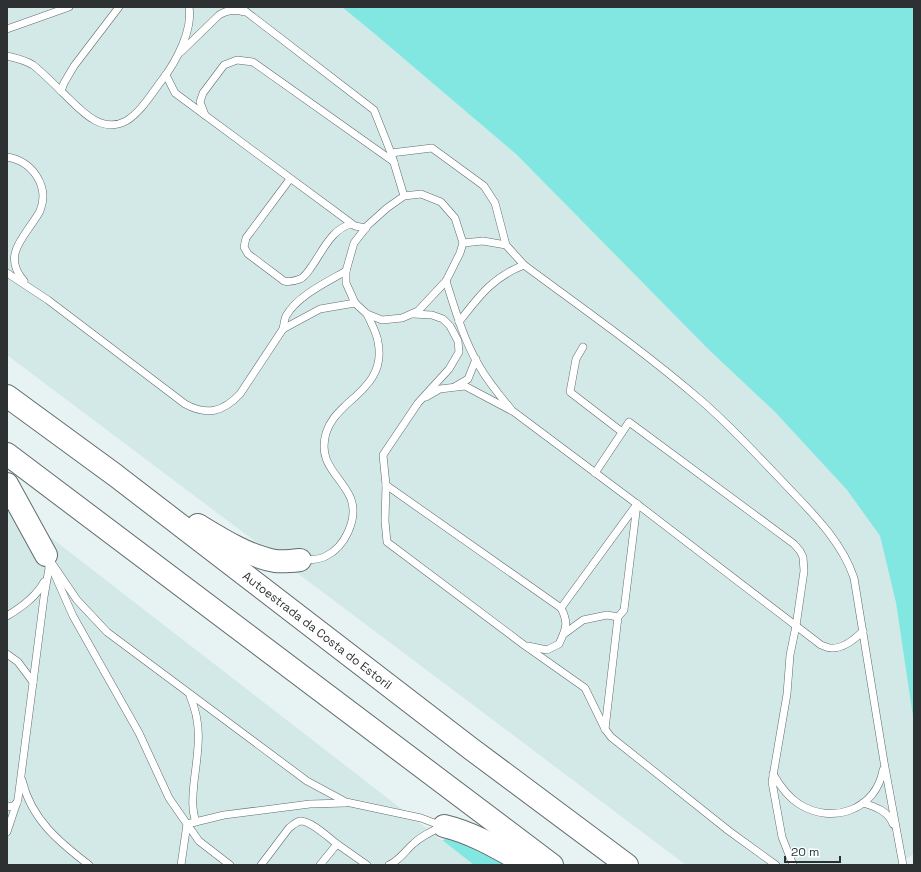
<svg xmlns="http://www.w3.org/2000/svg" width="921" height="872" viewBox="0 0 921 872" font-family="'Space Grotesk',sans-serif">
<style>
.built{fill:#d3e9e7}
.green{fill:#83e7e1}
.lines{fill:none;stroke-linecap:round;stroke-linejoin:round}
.lane-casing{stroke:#616b6b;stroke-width:8}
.highway-casing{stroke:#616b6b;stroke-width:24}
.lane{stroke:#fff;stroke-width:7}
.highway{stroke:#fff;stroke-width:22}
.labels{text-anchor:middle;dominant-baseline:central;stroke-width:3;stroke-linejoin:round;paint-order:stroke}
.street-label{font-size:12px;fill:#2d3131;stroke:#faffff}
</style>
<rect width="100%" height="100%" fill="#e7f3f2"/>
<g class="built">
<polygon points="7,7 342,7 376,35 517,155 708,349 775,412 847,490 880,536 896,603 914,724 914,854 896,865 686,865 7,355"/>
<polygon points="7,503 54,540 474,865 7,865"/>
</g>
<g class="green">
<polygon points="342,7 914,7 914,724 896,603 880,536 847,490 775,412 708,349 517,155 376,35"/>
<polygon points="454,837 509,865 474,865 442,840"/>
</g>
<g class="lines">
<g class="lane-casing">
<g id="lane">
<polyline points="240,7 374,110 391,153 404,196"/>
<polyline points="7,29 69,7"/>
<path d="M181,52L219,15C227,10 235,9 244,12"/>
<path d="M7,56C16,58 25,60 33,65C43,73 53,83 62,92C79,108 100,135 126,121C141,112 152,93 162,80C176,62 193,30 189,7"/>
<polyline points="166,75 175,93 355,226 366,228"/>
<polyline points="61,91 64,83 74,66 119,7"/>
<polyline points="205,115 200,102 203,93 224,65 237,60 253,62 394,162"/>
<polyline points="391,153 432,148 484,186 495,203 506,245"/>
<path d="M7,157C32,161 50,186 40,211C27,235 0,254 24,281"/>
<path d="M290,179L246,238L244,247L248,254L284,281C289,282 295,281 300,279C305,277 309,270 312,266C323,250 332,229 351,224"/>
<polygon points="421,194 441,202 455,218 463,243 460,253 446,281 418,311 402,318 382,320 367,314 355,303 346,283 346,271 354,243 368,225 387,208 404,196"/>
<path d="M463,243L483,241L506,245L524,265C582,308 642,350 697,397C727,422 754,452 781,480C809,510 841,539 854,578L884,762L903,865"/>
<path d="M7,273L48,300L185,404C207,416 223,412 240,394L283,329C284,325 284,320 286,316C297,296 327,282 346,271"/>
<path d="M446,281C455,309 463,338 478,364C487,380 499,395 511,409"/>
<polyline points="413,314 432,315 443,319 450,326 458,341 459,352 449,369 418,403 383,455 386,485 385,521 387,542 524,645 585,688 605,729 611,737 729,831 776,865"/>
<path d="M459,322C479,296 493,277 524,265"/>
<polyline points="283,329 320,309 355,303"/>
<polyline points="583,347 576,359 570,392 622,432"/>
<polyline points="456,386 468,379 476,359"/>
<path d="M426,397L440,389L465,386L514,412L637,504L821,645C824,646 828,648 831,648C843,649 855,639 863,631"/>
<polyline points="595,473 629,422 794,544 800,551 803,557 804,571 796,626 790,655 787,694 772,782 782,837 793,865"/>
<path d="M386,485L561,608C569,623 566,629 559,644L547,650L528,646"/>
<polyline points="47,556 77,600 107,632 307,781 346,802 421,818 442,826"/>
<path d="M302,560C309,560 320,560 326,556C345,547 358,519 351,499C341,475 317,465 326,433C330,420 338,413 347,404C367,387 384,371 378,342C377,333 371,323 367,314"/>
<polyline points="54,573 73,616 139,733 169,798 187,824 181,865"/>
<polyline points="561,608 637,504"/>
<path d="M7,616C22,607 36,597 44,582"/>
<polyline points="564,634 583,620 607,615 618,617"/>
<polyline points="7,654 18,662 33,682"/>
<path d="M190,696C203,726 198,750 194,782C193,795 191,809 196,822"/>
<polyline points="605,729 618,617 624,610 637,504"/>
<path d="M773,774C780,786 788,797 799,804C832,825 876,810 883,770"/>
<path d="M22,780C31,819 59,842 89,865"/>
<path d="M863,803C876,807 888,811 893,824"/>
<polyline points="7,807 13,806 17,803"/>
<polyline points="7,832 18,799 44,597 49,568 48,558"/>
<polyline points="337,844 367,865"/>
<polyline points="230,865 199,841 187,824 224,815 310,804 346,803"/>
<path d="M261,865L289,828C293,825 296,822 300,821C310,820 329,838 337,844L320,865"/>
<path d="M389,865C400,860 404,852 413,844C421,836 432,831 443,826"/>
</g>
</g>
<g class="highway-casing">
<g id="highway">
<path id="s1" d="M7,396L115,475L470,748L627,865"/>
<polyline points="7,454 552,865"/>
<polyline points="7,484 46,555"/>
<path d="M198,525C221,539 248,556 275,561C283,562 292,561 300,560"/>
<path d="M444,826C474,833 501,850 528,865"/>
</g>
</g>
<use href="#lane" class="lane"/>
<use href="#highway" class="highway"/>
</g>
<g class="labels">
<g class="street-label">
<text stroke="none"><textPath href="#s1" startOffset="389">Autoestrada da Costa do Estoril</textPath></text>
</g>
</g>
<rect width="921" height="872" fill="none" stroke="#2d3131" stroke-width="16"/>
<path d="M785 856v6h55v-6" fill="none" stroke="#2d3131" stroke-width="2"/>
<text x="791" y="856" font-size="12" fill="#2d3131" stroke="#faffff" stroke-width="3" paint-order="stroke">20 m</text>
</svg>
